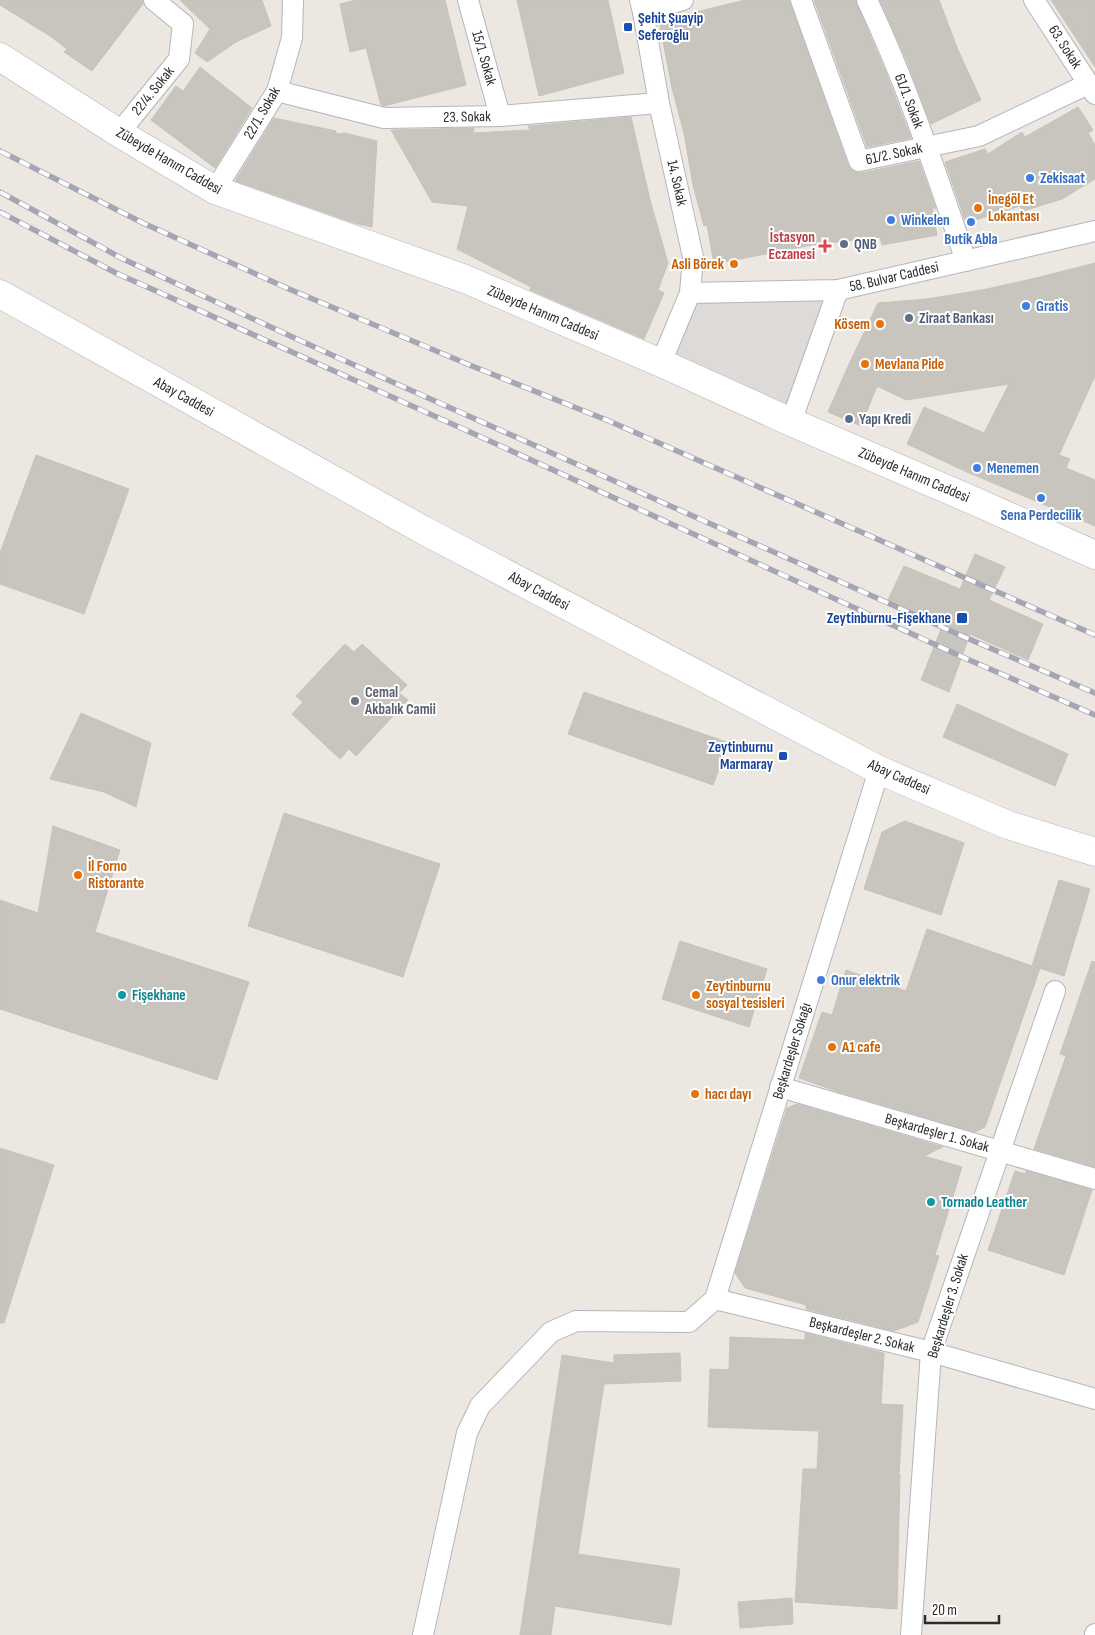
<svg xmlns="http://www.w3.org/2000/svg" width="1095" height="1635" viewBox="0 0 1095 1635" font-family="'Sofia Sans Condensed',sans-serif">
<style>
.plaza{fill:#dddad7}
.building{fill:#c8c5bf;stroke:#c7c3ba}
.lines{fill:none;stroke-linecap:round;stroke-linejoin:round}
.street-casing{stroke:#b4b6be;stroke-width:22}
.secondary-casing{stroke:#b4b6be;stroke-width:29}
.street{stroke:#fff;stroke-width:20}
.secondary{stroke:#fff;stroke-width:28}
.rail-casing{stroke:#a4a6b4;stroke-width:5.5}
.rail{stroke:#fff;stroke-width:4;stroke-dasharray:11;stroke-linecap:butt}
.transit-dot{fill:#1a4fb4;stroke:#fff;stroke-width:2}
.shop-dot{fill:#3f7fe0;stroke:#fff;stroke-width:2}
.food-dot{fill:#e8710a;stroke:#fff;stroke-width:2}
.service-dot{fill:#5c6f8a;stroke:#fff;stroke-width:2}
.health-dot{fill:#e0444e;stroke:#fff;stroke-width:2}
.worship-dot{fill:#6b7280;stroke:#fff;stroke-width:2}
.culture-dot{fill:#0f9aa8;stroke:#fff;stroke-width:2}
.labels{text-anchor:middle;dominant-baseline:central;stroke-width:4;stroke-linejoin:round;paint-order:stroke}
.transit-label{font-size:15px;font-weight:bold;fill:#164399;stroke:#fff;text-anchor:end}
.street-label{font-size:15px;fill:#2c2c2c;stroke:#fff}
.shop-label{font-size:15px;font-weight:bold;fill:#366cbe;stroke:#fff;text-anchor:start}
.food-label{font-size:15px;font-weight:bold;fill:#c56008;stroke:#fff;text-anchor:start}
.health-label{font-size:15px;font-weight:bold;fill:#be3a42;stroke:#fff;text-anchor:end}
.service-label{font-size:15px;font-weight:bold;fill:#4e5e75;stroke:#fff;text-anchor:start}
.worship-label{font-size:15px;font-weight:bold;fill:#5b616d;stroke:#fff;text-anchor:start}
.culture-label{font-size:15px;font-weight:bold;fill:#0d838f;stroke:#fff;text-anchor:start}
</style>
<rect width="100%" height="100%" fill="#ece7e0"/>
<polygon class="plaza" points="838,290 791,422 661,363 690,294"/>
<g class="building">
<polygon points="0,0 142,0 143,4 92,71 64,52 67,49 50,36 0,5"/>
<polygon points="180,0 262,0 271,26 236,42 207,62 195,53 210,29"/>
<polygon points="356,0 445,0 466,85 384,106 381,105 366,48 350,52 340,4"/>
<polygon points="517,0 608,0 624,73 539,96"/>
<polygon points="745,0 789,0 848,165 855,172 861,173 919,161 936,209 932,207 937,235 882,245 880,237 812,245 714,264 707,225 704,226 693,185 684,133 672,88 659,21"/>
<polygon points="814,0 855,0 884,68 911,138 867,147"/>
<polygon points="880,0 939,0 958,50 981,100 931,124 906,59"/>
<polygon points="1051,0 1095,0 1095,67"/>
<polygon points="200,67 252,108 215,168 151,120 176,86 183,91"/>
<polygon points="1078,107 1093,130 1088,133 1095,145 1095,179 1062,199 1023,211 1020,206 966,223 945,162 985,149 988,154 1022,132 1025,137"/>
<polygon points="631,117 650,200 668,263 658,290 664,293 644,339 530,290 531,287 457,249 468,206 432,202 391,130 474,128 473,133 530,130 528,126"/>
<polygon points="274,118 336,131 336,134 345,133 377,141 372,227 354,223 235,181"/>
<polygon points="1095,263 1095,376 1059,455 1070,459 1066,468 1095,480 1095,526 967,472 907,444 924,407 984,433 1009,384 906,400 877,386 861,426 828,412 845,373 878,303 927,299 982,290 1036,278"/>
<polygon points="36,455 129,489 84,614 0,584 0,553"/>
<polygon points="975,554 1005,567 989,600 1043,624 1028,660 970,634 949,692 921,680 943,624 888,600 904,566 960,589"/>
<polygon points="345,644 354,652 362,644 407,685 399,693 408,700 356,756 349,749 340,759 292,714 303,702 296,696"/>
<polygon points="584,692 729,743 713,785 568,734"/>
<polygon points="957,704 1068,754 1055,786 943,737"/>
<polygon points="81,713 151,743 136,807 104,792 50,779"/>
<polygon points="284,813 440,864 403,977 248,926"/>
<polygon points="905,821 964,843 941,915 864,889 882,832"/>
<polygon points="53,826 120,850 95,932 249,982 217,1080 0,1009 0,900 38,913"/>
<polygon points="1059,880 1090,889 1064,976 1036,967 1040,968 985,1127 975,1132 839,1092 799,1078 822,1012 832,1015 846,970 906,991 927,929 1032,966"/>
<polygon points="680,941 767,969 749,1027 662,999"/>
<polygon points="1092,961 1095,962 1095,1167 1034,1149 1066,1056 1060,1054"/>
<polygon points="797,1104 943,1147 924,1156 962,1167 935,1255 939,1256 918,1322 894,1331 806,1309 806,1305 745,1288 735,1273 787,1108"/>
<polygon points="0,1148 54,1165 4,1323 0,1323"/>
<polygon points="1015,1171 1025,1174 1026,1171 1092,1190 1064,1275 988,1250"/>
<polygon points="805,1333 884,1353 881,1404 903,1405 899,1474 900,1474 897,1609 795,1602 803,1469 817,1469 819,1431 708,1427 710,1369 729,1370 730,1337 805,1340"/>
<polygon points="680,1353 681,1381 604,1384 578,1554 680,1569 671,1625 555,1606 551,1635 520,1635 562,1355 614,1363 614,1355"/>
<polygon points="792,1598 793,1624 740,1628 738,1602"/>
</g>
<g class="lines">
<g class="street-casing">
<g id="street">
<polyline points="468,0 500,116"/>
<polyline points="640,0 643,12 659,103 693,257 690,293 661,363"/>
<polyline points="801,0 859,161 979,136 1088,84"/>
<path d="M867,0C907,84 936,173 966,261"/>
<polyline points="1034,0 1095,94"/>
<polyline points="643,12 683,0"/>
<polyline points="277,91 384,118 500,116 659,103"/>
<polyline points="119,133 179,59 183,24 154,0"/>
<polyline points="215,190 277,91 292,38 293,0"/>
<polyline points="690,293 838,290 1095,231"/>
<polyline points="791,422 838,290"/>
<polyline points="780,1087 1095,1179"/>
<polyline points="715,1299 931,1352 1095,1399"/>
<polyline points="423,1635 467,1433 480,1406 551,1332 576,1321 689,1322 715,1299 879,770"/>
<polyline points="911,1635 931,1352 1055,991"/>
<polyline points="1095,1635 1095,1634"/>
</g>
</g>
<g class="secondary-casing">
<g id="secondary">
<polyline points="0,57 119,133 215,190 465,279 661,363 791,422 979,503 1095,555"/>
<polyline points="0,294 423,530 879,770 1008,825 1095,852"/>
</g>
</g>
<use href="#street" class="street"/>
<use href="#secondary" class="secondary"/>
<g class="rail-casing">
<g id="rail">
<polyline points="0,151 143,223 289,289 472,366 609,421 1095,635"/>
<polyline points="0,192 123,259 323,351 962,636 1095,693"/>
<polyline points="0,212 116,273 470,432 958,655 1095,715"/>
</g>
</g>
<use href="#rail" class="rail"/>
</g>
<g class="transit-dot">
<rect x="623" y="22" width="10" height="10" rx="2.5"/>
<rect x="956" y="612" width="12" height="12" rx="2.5"/>
<rect x="778" y="751" width="10" height="10" rx="2.5"/>
</g>
<g class="shop-dot">
<circle cx="1030" cy="178" r="5"/>
<circle cx="891" cy="220" r="5"/>
<circle cx="971" cy="222" r="5"/>
<circle cx="1026" cy="306" r="5"/>
<circle cx="977" cy="468" r="5"/>
<circle cx="1041" cy="498" r="5"/>
<circle cx="821" cy="980" r="5"/>
</g>
<g class="food-dot">
<circle cx="978" cy="208" r="5"/>
<circle cx="734" cy="264" r="5"/>
<circle cx="880" cy="324" r="5"/>
<circle cx="865" cy="364" r="5"/>
<circle cx="78" cy="875" r="5"/>
<circle cx="696" cy="995" r="5"/>
<circle cx="832" cy="1047" r="5"/>
<circle cx="695" cy="1094" r="5"/>
</g>
<g class="service-dot">
<circle cx="844" cy="244" r="5"/>
<circle cx="909" cy="318" r="5"/>
<circle cx="849" cy="419" r="5"/>
</g>
<path class="health-dot" d="M822.5 238.5h5v5h5v5h-5v5h-5v-5h-5v-5h5z"/>
<circle class="worship-dot" cx="355" cy="701" r="5"/>
<g class="culture-dot">
<circle cx="122" cy="995" r="5"/>
<circle cx="931" cy="1202" r="5"/>
</g>
<g class="labels">
<g class="transit-label">
<text x="638" y="18" text-anchor="start">Şehit Şuayip<tspan x="638" dy="17">Seferoğlu</tspan></text>
<text x="951" y="618">Zeytinburnu-Fişekhane</text>
<text x="773" y="747">Zeytinburnu<tspan x="773" dy="17">Marmaray</tspan></text>
</g>
<g class="street-label">
<text transform="translate(1065 47) rotate(57)">63. Sokak</text>
<text transform="translate(484 58) rotate(74)">15/1. Sokak</text>
<text transform="translate(153 91) rotate(-51)">22/4. Sokak</text>
<text transform="translate(909 101) rotate(69)">61/1. Sokak</text>
<text transform="translate(262 113) rotate(-60)">22/1. Sokak</text>
<text transform="translate(467 117) rotate(-1)">23. Sokak</text>
<text transform="translate(894 154) rotate(-12)">61/2. Sokak</text>
<text transform="translate(169 161) rotate(30)">Zübeyde Hanım Caddesi</text>
<text transform="translate(677 183) rotate(77)">14. Sokak</text>
<text transform="translate(894 277) rotate(-13)">58. Bulvar Caddesi</text>
<text transform="translate(543 313) rotate(23)">Zübeyde Hanım Caddesi</text>
<text transform="translate(184 397) rotate(29)">Abay Caddesi</text>
<text transform="translate(914 475) rotate(23)">Zübeyde Hanım Caddesi</text>
<text transform="translate(539 591) rotate(28)">Abay Caddesi</text>
<text transform="translate(899 777) rotate(24)">Abay Caddesi</text>
<text transform="translate(792 1051) rotate(-73)">Beşkardeşler Sokağı</text>
<text transform="translate(937 1133) rotate(16)">Beşkardeşler 1. Sokak</text>
<text transform="translate(948 1306) rotate(-73)">Beşkardeşler 3. Sokak</text>
<text transform="translate(862 1335) rotate(14)">Beşkardeşler 2. Sokak</text>
</g>
<g class="shop-label">
<text x="1040" y="178">Zekisaat</text>
<text x="901" y="220">Winkelen</text>
<text x="971" y="239" text-anchor="middle">Butik Abla</text>
<text x="1036" y="306">Gratis</text>
<text x="987" y="468">Menemen</text>
<text x="1041" y="515" text-anchor="middle">Sena Perdecilik</text>
<text x="831" y="980">Onur elektrik</text>
</g>
<g class="food-label">
<text x="988" y="199">İnegöl Et<tspan x="988" dy="17">Lokantası</tspan></text>
<text x="724" y="264" text-anchor="end">Asli Börek</text>
<text x="870" y="324" text-anchor="end">Kösem</text>
<text x="875" y="364">Mevlana Pide</text>
<text x="88" y="866">İl Forno<tspan x="88" dy="17">Ristorante</tspan></text>
<text x="706" y="986">Zeytinburnu<tspan x="706" dy="17">sosyal tesisleri</tspan></text>
<text x="842" y="1047">A1 cafe</text>
<text x="705" y="1094">hacı dayı</text>
</g>
<g class="health-label">
<text x="815" y="237">İstasyon<tspan x="815" dy="17">Eczanesi</tspan></text>
</g>
<g class="service-label">
<text x="854" y="244">QNB</text>
<text x="919" y="318">Ziraat Bankası</text>
<text x="859" y="419">Yapı Kredi</text>
</g>
<g class="worship-label">
<text x="365" y="692">Cemal<tspan x="365" dy="17">Akbalık Camii</tspan></text>
</g>
<g class="culture-label">
<text x="132" y="995">Fişekhane</text>
<text x="941" y="1202">Tornado Leather</text>
</g>
</g>
<path d="M925 1615v8h74v-8" fill="none" stroke="#2c2c2c" stroke-width="2.5"/>
<text x="932" y="1615" font-size="15" fill="#2c2c2c" stroke="#ffffff" stroke-width="4" paint-order="stroke">20 m</text>
</svg>
